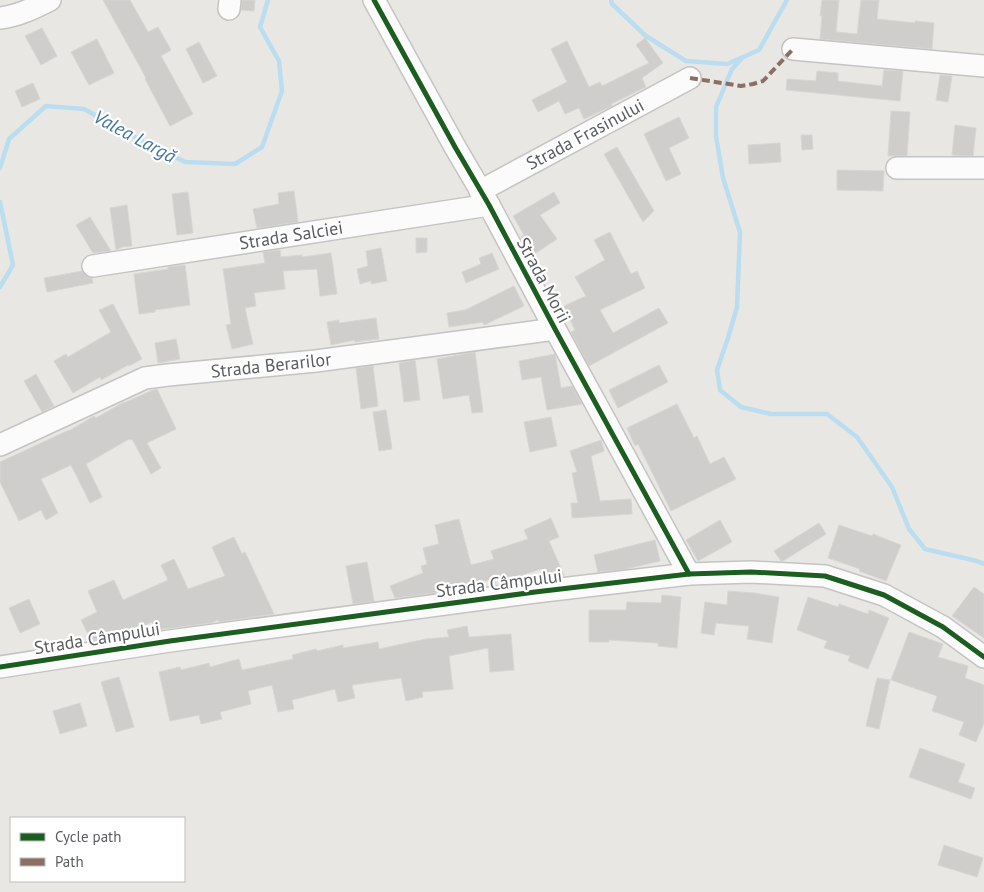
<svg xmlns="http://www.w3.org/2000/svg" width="984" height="892" viewBox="0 0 984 892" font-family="'PT Sans',sans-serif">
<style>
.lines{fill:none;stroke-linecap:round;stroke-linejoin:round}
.stream{stroke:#baddf0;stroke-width:4.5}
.building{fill:#cfcecc;stroke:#d8d6d2}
.minor-casing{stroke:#c4c4c4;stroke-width:24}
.minor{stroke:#fcfbfb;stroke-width:21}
.quiet{stroke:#8d6e63;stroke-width:4;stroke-dasharray:8 4;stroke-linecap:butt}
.cycleway-casing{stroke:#fff;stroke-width:8}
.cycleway{stroke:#1b5e20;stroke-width:5}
.labels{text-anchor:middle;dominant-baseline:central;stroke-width:4.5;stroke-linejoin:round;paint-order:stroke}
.street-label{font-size:18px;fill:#595d60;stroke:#fff}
.water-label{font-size:19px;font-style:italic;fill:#43769d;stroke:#fff}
</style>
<rect width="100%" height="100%" fill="#e9e7e3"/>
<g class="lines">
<g class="stream">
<polyline points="611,0 612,4 646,36 686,61 727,64 759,50 787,0"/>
<polyline points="742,58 732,69 716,107 716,136 723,178 740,232 737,307 728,338 717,370 720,390 741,407 771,414 827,414 857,437 892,487 909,529 925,549 977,561 984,564"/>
<polyline points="0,168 9,139 46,106 84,109 142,141 185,162 235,164 262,147 282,91 279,61 260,27 268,0"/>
<polyline points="0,202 13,265 0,287"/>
</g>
</g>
<g class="building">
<polygon points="103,0 130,0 148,32 158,27 171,50 161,56 193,114 170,126 145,79 146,78"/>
<polygon points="242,0 255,0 254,11 241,10"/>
<polygon points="822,0 839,0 836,32 857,34 861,0 879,0 877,19 915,23 915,21 934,23 932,49 820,39 822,16 820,16"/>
<polygon points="42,28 57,56 41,65 25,36"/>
<polygon points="645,38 663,63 642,78 646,87 611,104 612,106 584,119 579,108 565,114 559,101 538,112 532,100 567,82 551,49 567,41 589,87 600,82 602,86 649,63 636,45"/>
<polygon points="97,39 114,73 89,85 71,52"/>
<polygon points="199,42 217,76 203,83 186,49"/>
<polygon points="884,70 903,71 900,101 786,90 787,79 816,81 817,71 838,73 838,81 882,86"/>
<polygon points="940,75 952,76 948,102 936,100"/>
<polygon points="33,83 40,99 22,107 15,91"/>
<polygon points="891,111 910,112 907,156 888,156"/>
<polygon points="679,117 689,138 669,148 681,174 666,181 644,134"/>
<polygon points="955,125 976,128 973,156 952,155"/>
<polygon points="801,135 812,135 813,149 802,150"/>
<polygon points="780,143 781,162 749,164 748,145"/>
<polygon points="617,147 654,211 643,222 604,154"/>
<polygon points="837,170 884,171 883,191 837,190"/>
<polygon points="294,191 298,222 257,228 253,209 279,204 278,193"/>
<polygon points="188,192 193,233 177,235 172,194"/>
<polygon points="554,192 560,203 540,215 557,239 533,255 521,237 524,235 513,216"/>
<polygon points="127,205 132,246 122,247 116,250 110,208"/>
<polygon points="90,217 111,251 93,253 76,225"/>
<polygon points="610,232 631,274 637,271 645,288 600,310 613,333 659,308 668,323 589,366 571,332 575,330 564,306 586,296 575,277 605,260 594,240"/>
<polygon points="416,238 427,238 427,252 416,253"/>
<polygon points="381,248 387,281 371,284 371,281 360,284 357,269 368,266 366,251"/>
<polygon points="280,250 281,257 302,255 302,257 331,253 337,294 320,296 317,269 283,271 285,289 254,293 256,306 245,308 253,344 232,349 226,325 231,324 223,269 265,263 263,252"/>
<polygon points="492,253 499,269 466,283 462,272 481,264 479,258"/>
<polygon points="185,265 190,305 155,310 155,312 139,314 134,274 168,269 168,267"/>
<polygon points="82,271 84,274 88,277 92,278 93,283 47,292 44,278"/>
<polygon points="514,286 524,306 484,325 483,322 449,327 447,313 465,310"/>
<polygon points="113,304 142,359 129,366 128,365 101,380 100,377 73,393 54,361 66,354 68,357 111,332 99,310"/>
<polygon points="376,318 379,339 355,342 354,340 331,345 327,322 339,320 339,323"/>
<polygon points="176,339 180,359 158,363 155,343"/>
<polygon points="475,352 483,412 472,413 469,395 443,399 437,359"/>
<polygon points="555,354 561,388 572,386 582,404 547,410 541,377 522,380 519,361"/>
<polygon points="415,360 420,400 404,402 399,363"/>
<polygon points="659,365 668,382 618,408 609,390"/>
<polygon points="370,366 373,366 378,406 361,409 356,368"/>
<polygon points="36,374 54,406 42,412 24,381"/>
<polygon points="157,389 176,429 147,443 161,468 151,474 132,439 130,440 129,439 86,464 102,497 90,503 71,465 41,479 58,513 46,520 41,510 19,521 0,482 0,462 69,430 69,431 94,416 96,418 124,402 124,403 153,390"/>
<polygon points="677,404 694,438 697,436 710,464 724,457 736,479 671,511 638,444 635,446 627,428"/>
<polygon points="386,410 392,449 379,451 373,412"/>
<polygon points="551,417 557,446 530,452 524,422"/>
<polygon points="601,440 604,451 591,456 600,501 631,499 632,514 572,518 571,503 578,503 572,473 577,472 570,451"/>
<polygon points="551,518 559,537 549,541 564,575 559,577 545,578 541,569 501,582 500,577 449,591 395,598 390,586 423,573 421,566 427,564 423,548 439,544 435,525 459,519 471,565 494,559 491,551 528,539 524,530"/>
<polygon points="720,520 732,542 698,561 686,540"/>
<polygon points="819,523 826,534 783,561 781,561 774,551"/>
<polygon points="839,525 872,536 873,534 901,545 886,581 859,571 860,569 828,558"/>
<polygon points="234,537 242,554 245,552 274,614 219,622 218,620 211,623 156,630 152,622 121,636 91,640 81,620 97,612 88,591 114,580 123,600 168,580 161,565 174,559 188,589 225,576 212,547"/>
<polygon points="655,540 660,561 626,569 598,572 594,555"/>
<polygon points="367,562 374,601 353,604 346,566"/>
<polygon points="974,587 984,594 984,638 952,616"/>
<polygon points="728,591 754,593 779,597 772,643 747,639 749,626 716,623 714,635 701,633 705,602 727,605"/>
<polygon points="662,595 681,597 677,648 658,646 658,643 609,640 609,642 589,642 589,610 626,610 627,602 661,603"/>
<polygon points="808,597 838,607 839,604 868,614 869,610 889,618 868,669 848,661 850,656 824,648 827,641 797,630"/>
<polygon points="29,599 40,624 20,633 9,608"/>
<polygon points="467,626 469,637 511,634 514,670 490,672 488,648 449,656 453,689 422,692 423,697 406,701 401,678 352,685 355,698 338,702 335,689 292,700 294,709 278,712 272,685 248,691 251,704 220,712 222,719 201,724 199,715 170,721 159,672 180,667 181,670 209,663 210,667 239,659 242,670 293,659 292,655 316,649 317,651 343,645 343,648 378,642 379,649 426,639 449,637 447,630"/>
<polygon points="909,632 943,644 938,657 968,666 965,678 984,685 984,723 976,742 959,735 964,722 932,711 937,696 891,680"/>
<polygon points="119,677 134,727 116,732 101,682"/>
<polygon points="877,678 890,680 879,729 866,726"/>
<polygon points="80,703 87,726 60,734 53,711"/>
<polygon points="920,748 965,764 958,782 975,788 971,799 909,777"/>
<polygon points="944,845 983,858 977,877 938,865"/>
</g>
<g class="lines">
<g class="minor-casing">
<g id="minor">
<polyline points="374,0 455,147 489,205 555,329 689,574"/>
<polyline points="229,9 230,0"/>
<path d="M0,18C18,16 34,8 50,0"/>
<polyline points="793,49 984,66"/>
<polyline points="897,168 984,168"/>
<polyline points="480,191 690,78"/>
<polyline points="93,266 489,205"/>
<polyline points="0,445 145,378 168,375 316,361 555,329"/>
<polyline points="0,667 170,641 535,592 689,574 751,572 825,576 884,595 943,627 984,657"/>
</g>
</g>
<use href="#minor" class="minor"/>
<polyline class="quiet" points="690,78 741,86 753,84 763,81 793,49"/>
<g class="cycleway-casing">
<g id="cycleway">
<polyline points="374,0 455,147 489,205 555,329 689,574"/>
<polyline points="0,667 170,641 535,592 689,574 751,572 825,576 884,595 943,627 984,657"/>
</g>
</g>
<use href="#cycleway" class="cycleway"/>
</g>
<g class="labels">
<g class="street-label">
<text transform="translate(585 134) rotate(-28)">Strada Frasinului</text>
<text transform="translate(291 235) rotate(-9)">Strada Salciei</text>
<text transform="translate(544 280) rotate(62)">Strada Morii</text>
<text transform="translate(271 365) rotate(-6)">Strada Berarilor</text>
<text transform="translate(499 583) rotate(-7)">Strada Câmpului</text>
<text transform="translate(97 638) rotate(-9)">Strada Câmpului</text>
</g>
<g class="water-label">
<text transform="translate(135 136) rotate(28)">Valea Largă</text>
</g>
</g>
<rect x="10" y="817" width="175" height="65" fill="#ffffff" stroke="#bdbebf"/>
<rect x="20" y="833" width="25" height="8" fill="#1b5e20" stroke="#bdbebf"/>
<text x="55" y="842" font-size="15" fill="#595d60">Cycle path</text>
<rect x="20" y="858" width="25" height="8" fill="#8d6e63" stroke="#bdbebf"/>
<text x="55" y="867" font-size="15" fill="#595d60">Path</text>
</svg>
